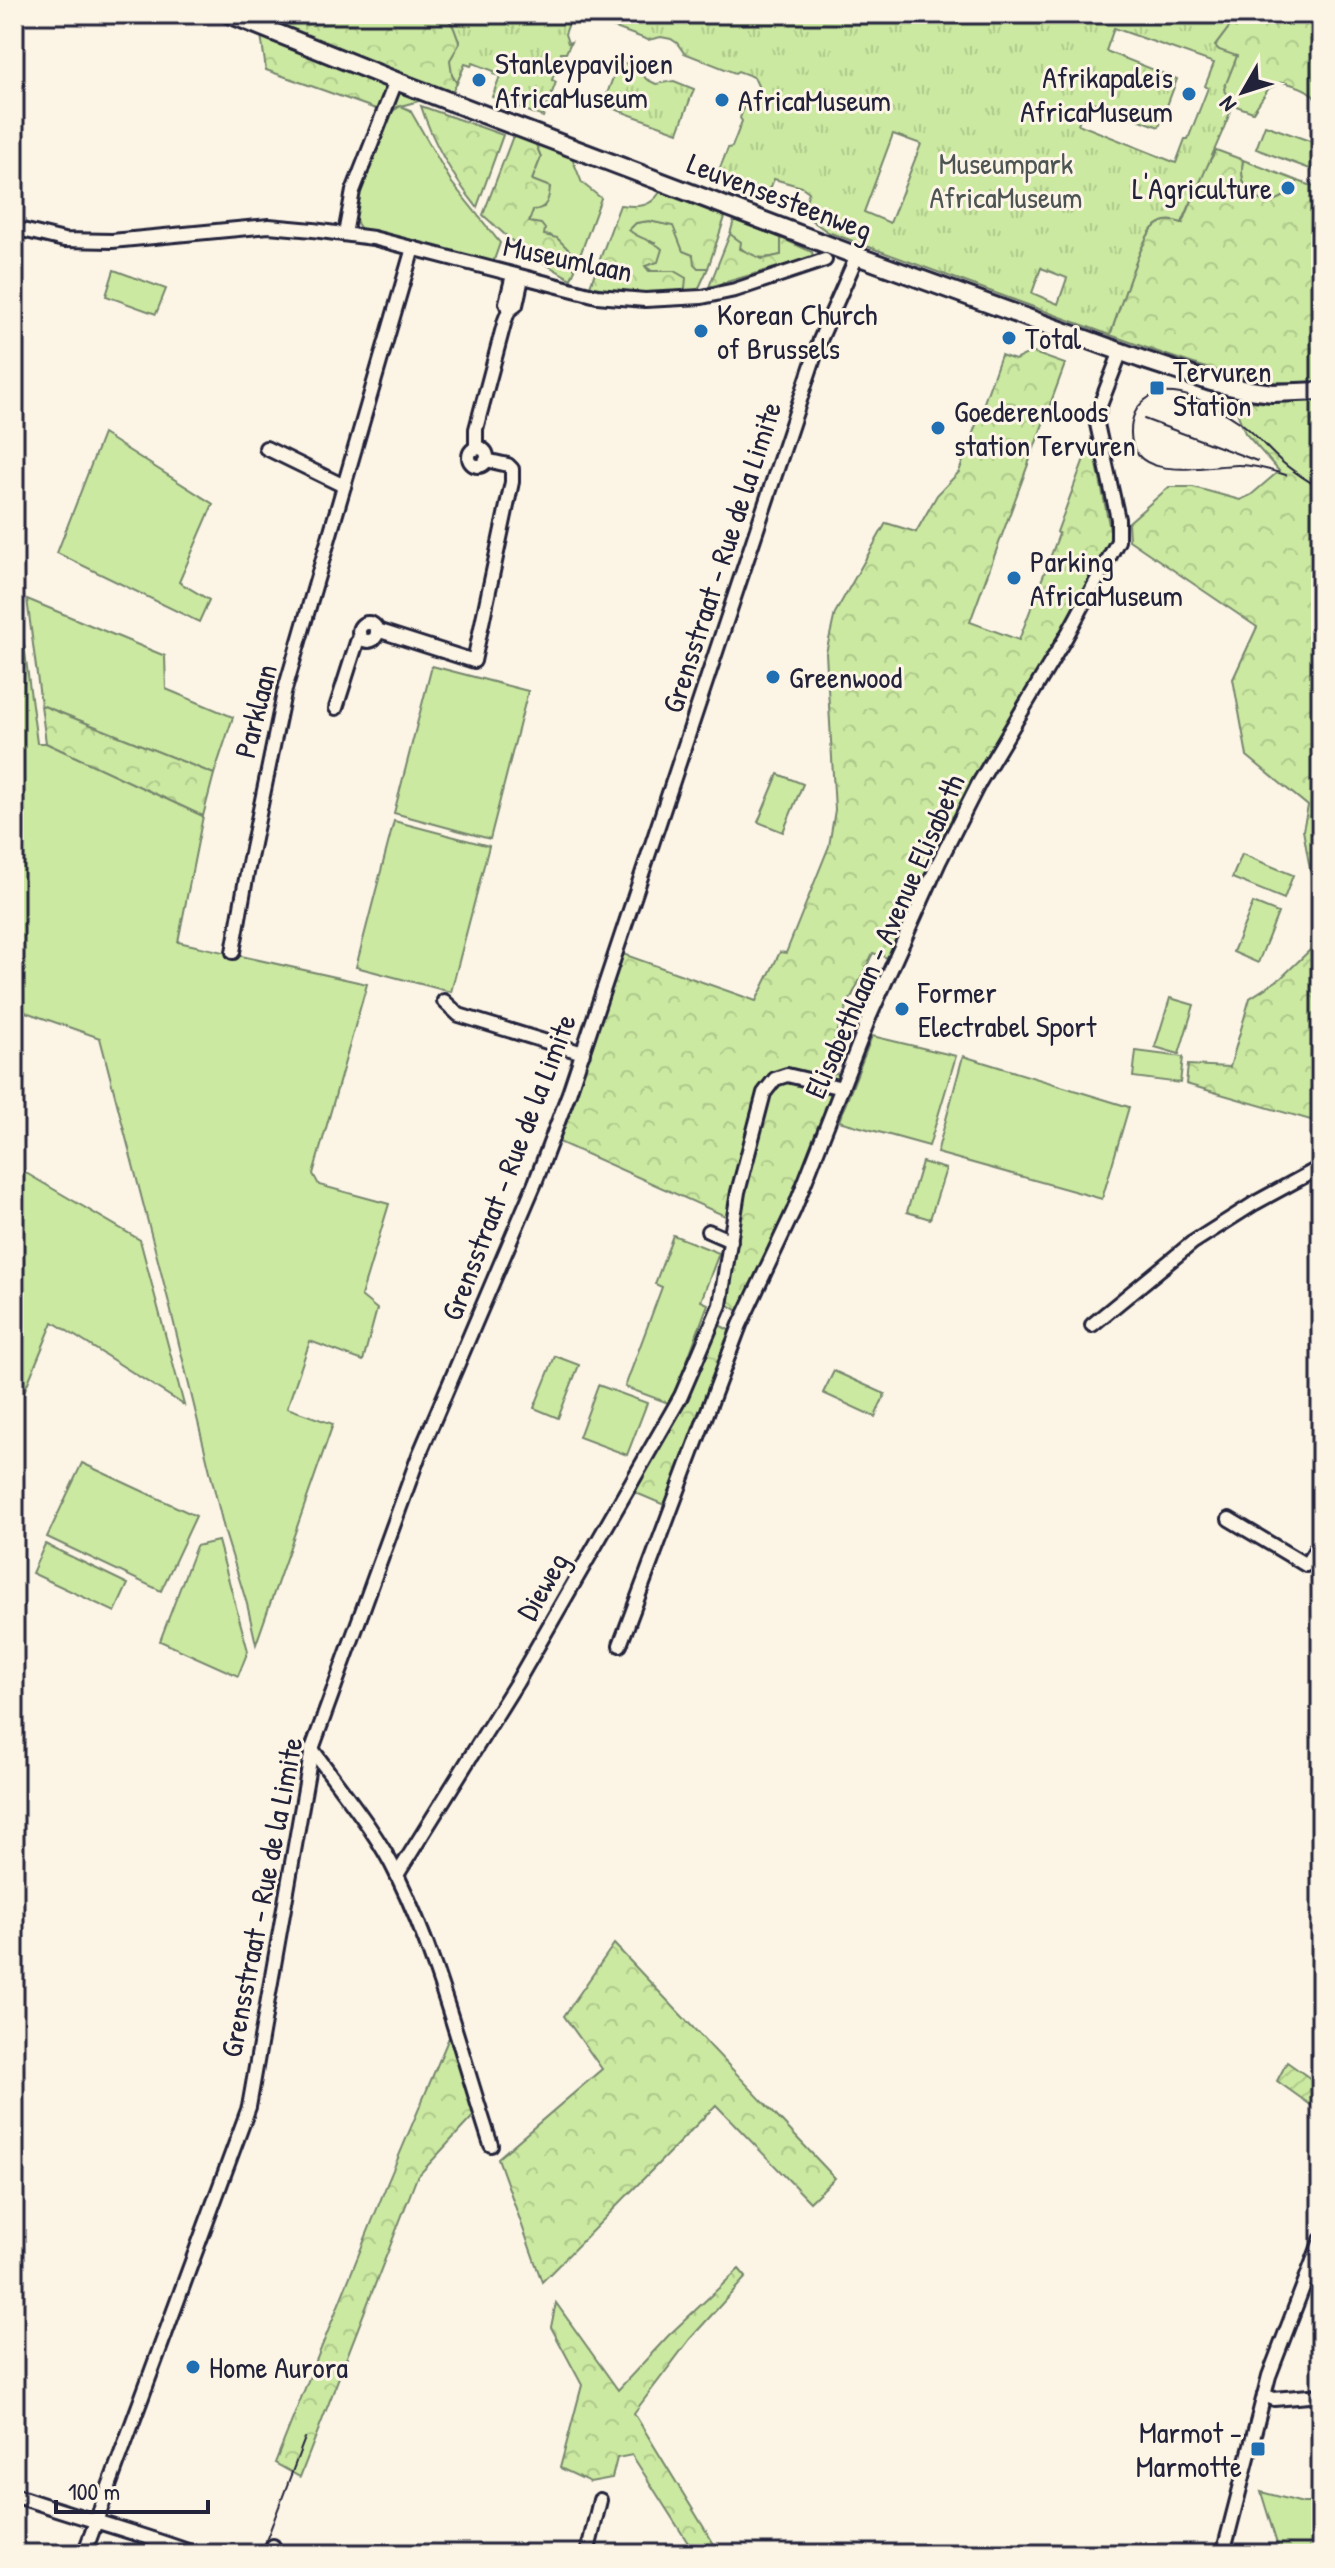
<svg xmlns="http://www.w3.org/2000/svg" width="1335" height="2568" viewBox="0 0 1335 2568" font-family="'Patrick Hand',sans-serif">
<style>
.grass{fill:#cbe9a0;stroke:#76866e;stroke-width:2}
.forest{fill:url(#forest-crowns);stroke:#76866e;stroke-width:2}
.park{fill:url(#park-tufts);stroke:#76866e;stroke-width:2;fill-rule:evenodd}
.garden{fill:url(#garden-furrows);stroke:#76866e;stroke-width:2}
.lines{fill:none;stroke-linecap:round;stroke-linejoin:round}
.minor-casing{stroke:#22223b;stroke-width:18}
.major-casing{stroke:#22223b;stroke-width:22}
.minor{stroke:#fcf5e5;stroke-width:12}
.major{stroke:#fcf5e5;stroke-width:16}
.tram{stroke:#22223b;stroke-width:2}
.poi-dot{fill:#1f6fb2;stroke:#fcf5e5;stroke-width:3}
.labels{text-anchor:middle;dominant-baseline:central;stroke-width:6;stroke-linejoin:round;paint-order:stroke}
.poi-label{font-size:30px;fill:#22223b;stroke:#fcf5e5;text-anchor:start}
.park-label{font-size:30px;fill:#4c5454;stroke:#fcf5e5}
.street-label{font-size:30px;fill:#22223b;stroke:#fcf5e5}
</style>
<defs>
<pattern id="forest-crowns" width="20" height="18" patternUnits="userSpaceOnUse" patternTransform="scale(2)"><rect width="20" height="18" fill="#cbe9a0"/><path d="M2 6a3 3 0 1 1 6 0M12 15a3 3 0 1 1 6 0" fill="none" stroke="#aec88b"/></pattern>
<pattern id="park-tufts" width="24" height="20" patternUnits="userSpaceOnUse" patternTransform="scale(2)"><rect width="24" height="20" fill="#cbe9a0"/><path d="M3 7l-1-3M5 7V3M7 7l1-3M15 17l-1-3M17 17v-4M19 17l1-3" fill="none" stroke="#aec88b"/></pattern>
<pattern id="garden-furrows" width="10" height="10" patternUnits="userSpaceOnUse" patternTransform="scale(2)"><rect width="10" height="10" fill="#cbe9a0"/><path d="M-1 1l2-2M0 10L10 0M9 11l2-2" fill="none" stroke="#aec88b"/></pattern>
</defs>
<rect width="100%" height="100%" fill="#fcf5e5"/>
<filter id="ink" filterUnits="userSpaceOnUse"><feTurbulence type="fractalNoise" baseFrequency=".0125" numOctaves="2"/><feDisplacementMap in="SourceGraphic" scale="16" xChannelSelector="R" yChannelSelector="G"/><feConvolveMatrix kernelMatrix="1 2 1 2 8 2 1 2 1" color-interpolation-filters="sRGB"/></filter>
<g filter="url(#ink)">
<g class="grass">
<path d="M401,106L410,110L452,183L500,243L493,263L367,233C361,229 357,226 356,219C353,188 380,141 391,112Z"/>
<polygon points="1265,125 1321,145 1321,173 1256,149"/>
<polygon points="536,145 572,158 582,183 601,198 575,269 571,262 572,253 550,235 544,236 528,223 533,210 544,207 550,187 532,180 541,157"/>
<path d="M1243,160L1298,181C1277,217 1235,203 1243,160Z"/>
<path d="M734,220L781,238V255C755,262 744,256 730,234Z"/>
<polygon points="649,221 674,226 683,251 694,255 698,267 708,268 698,290 681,292 645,266 655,242 638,239 628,230 636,223"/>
<polygon points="114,270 166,289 156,314 106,296"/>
<polygon points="103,434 213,504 179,582 209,600 199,622 57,553"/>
<polygon points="14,569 37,743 46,743 203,816 178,942 367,984 313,1174 319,1185 389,1204 361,1296 377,1309 363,1361 310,1341 287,1408 333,1424 256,1644 247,1604 225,1533 168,1299 100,1038 14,1008"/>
<polygon points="27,599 165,656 166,689 233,717 214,774 41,705"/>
<polygon points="432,666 528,691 490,839 394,813"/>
<polygon points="778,774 803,784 783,832 758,822"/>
<polygon points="394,821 489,846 451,992 356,967"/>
<polygon points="1242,854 1293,875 1284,899 1232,878"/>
<polygon points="1253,903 1278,913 1258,963 1233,952"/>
<polygon points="1170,998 1194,1005 1179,1054 1155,1047"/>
<polygon points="872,1036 956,1056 929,1146 839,1121"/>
<polygon points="1136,1051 1183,1057 1180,1083 1133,1077"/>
<polygon points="963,1056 1129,1107 1102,1199 937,1153"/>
<polygon points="922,1162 946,1169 930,1219 907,1212"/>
<polygon points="14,1166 140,1240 184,1405 53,1322 14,1416"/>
<polygon points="673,1235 719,1253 701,1301 708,1304 671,1404 625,1387 662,1287 655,1284"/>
<polygon points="555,1356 579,1365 558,1418 534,1408"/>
<polygon points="834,1371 885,1394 875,1417 823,1393"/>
<polygon points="598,1385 647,1403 627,1455 579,1437"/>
<polygon points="82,1463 196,1516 161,1591 47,1537"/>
<polygon points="218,1541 248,1651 238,1676 160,1641 196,1546"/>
<polygon points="45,1544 128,1584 115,1612 32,1573"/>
<polygon points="1261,2492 1303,2503 1321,2503 1321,2554 1280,2554"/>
</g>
<g class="forest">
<path d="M258,14H441C467,33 459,49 452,75L457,83L452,92L397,107L390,114L266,70Z"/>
<path d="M1239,14H1321V123L1318,122C1323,94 1306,87 1282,82L1269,88L1253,112L1233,105L1224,89L1219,50L1215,46Z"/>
<path d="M421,106L503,135L477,207C452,176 433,143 421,106Z"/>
<path d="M513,136L536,145L541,157L532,180L550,187C549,199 547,209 533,210L529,222L541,224L545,229L544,235L557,238L572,253L571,262L575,269L571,279L522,250L483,215Z"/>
<path d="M1216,150L1243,160C1235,203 1277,217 1298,181L1321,189V382C1246,389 1180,359 1110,335C1118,314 1140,241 1153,228C1163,219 1171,219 1183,223L1203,173Z"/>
<path d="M660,192L725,217L708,268H698L694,264L693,255L683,251L673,226L649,221L636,223L629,230C640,240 652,239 662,249L658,262L645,266L649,271H674L686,278L685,288L681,292C651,294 619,293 590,286L620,205C638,207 650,208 660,192Z"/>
<polygon points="730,234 741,242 740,249 762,259 781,255 781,238 812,252 813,257 709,287"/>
<polygon points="1031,352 1065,364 970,622 1019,640 1059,534 1057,532 1092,437 1093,444 1090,447 1095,454 1112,540 926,877 891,959 873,953 847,1006 822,1074 842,1073 788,1209 740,1312 718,1298 730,1218 559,1142 623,954 756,1001 780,952 786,953 829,846 835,810 826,653 835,613 886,523 916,532 937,495 959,472 1001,355 1015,360"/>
<polygon points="1232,399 1268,403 1321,400 1321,1123 1186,1084 1188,1065 1230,1067 1250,998 1281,978 1310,950 1314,917 1313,886 1303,830 1308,806 1247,756 1233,679 1257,627 1129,540 1128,523 1169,487 1193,487 1240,500 1251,495 1279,471 1245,433"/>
<polygon points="41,705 214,774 203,816 46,743"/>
<polygon points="719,1325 733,1332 669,1507 629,1490 690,1392"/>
<polygon points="614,1944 835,2178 810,2202 716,2105 542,2282 498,2158 602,2069 564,2016"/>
<polygon points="450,2035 477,2112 417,2177 300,2477 275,2463 387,2184"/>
<polygon points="739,2269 746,2277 690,2339 634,2413 720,2554 695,2554 632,2455 617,2458 612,2478 590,2482 560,2468 582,2385 551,2327 556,2303 618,2390 668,2336"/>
</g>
<g class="park">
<path d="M441,14H579L571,18L565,34L568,43L571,42L566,53H561L552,80L556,82L543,117L492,97L500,76L493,74L494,71L473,63L471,66L465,64L457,83L452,75L450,60L460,43C452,29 458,26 441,14Z"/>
<path d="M588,14H1239L1215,46L1219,50L1237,56L1224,89L1233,105C1218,145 1199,183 1182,223C1171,219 1163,219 1153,228C1140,241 1118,314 1110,335L828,232L801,213L809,192L802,187L774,179L766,199L715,180L728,148L732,147L742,121L740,118L744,107L753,104L759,88L754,77L738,71L735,73L684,53L677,43L671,39L661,37L648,40L599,22L598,18ZM1114,28L1214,63L1205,86L1208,88L1188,139H1185L1176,163L1078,124L1087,100L1159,127L1177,79L1106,51ZM893,134L921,144L890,223L864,212ZM1041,268L1067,278L1058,304L1032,293Z"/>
<polygon points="619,61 639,68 646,79 656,84 674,81 694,89 678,132 603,105"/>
</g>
<polygon class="garden" points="1287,2062 1321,2086 1319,2111 1277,2081"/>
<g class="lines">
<g class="minor-casing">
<g id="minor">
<polyline points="14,228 64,240 112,241 269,226 313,230 373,238 597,296 645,300 702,297 735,290 825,260"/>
<polyline points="345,234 353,191 396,81"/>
<polyline points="509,310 506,303 513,275"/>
<polyline points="266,448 344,486"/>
<circle cx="478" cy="457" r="9"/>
<polyline points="476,449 476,429 505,320 509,310 516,305 522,278"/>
<circle cx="368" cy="632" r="9"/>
<polyline points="377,630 474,661 512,482 512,469 508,465 486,460"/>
<polyline points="336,708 357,642 360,638"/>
<polyline points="233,952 247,873 284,693 413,248"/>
<polyline points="444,1001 459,1015 583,1053"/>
<polyline points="708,1231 731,1241"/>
<polyline points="1092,1325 1192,1243 1255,1203 1321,1167"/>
<polyline points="1229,1519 1306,1565 1321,1541"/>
<polyline points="620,1645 740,1325 794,1210 869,1018 939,862 979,783 1066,637 1118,541 1118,519 1097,424 1099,408 1121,351"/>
<path d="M312,1749C341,1790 375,1829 397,1875C439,1961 461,2054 491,2145"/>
<polyline points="397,1875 517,1682 681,1396 720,1305 738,1192 764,1093 775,1079 787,1075 842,1088"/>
<polyline points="1264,2395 1274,2399 1321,2395"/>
<path d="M14,2495C74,2516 136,2532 196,2554"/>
<polyline points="84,2554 249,2107 312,1749 419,1455 535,1183 569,1093 820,340 857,256"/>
<polyline points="270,2554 273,2546"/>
<polyline points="587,2554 600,2500"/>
<polyline points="1223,2554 1269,2376 1321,2240"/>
</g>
</g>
<g class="major-casing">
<polyline id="major" points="229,14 396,81 857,256 1141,359 1211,382 1242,389 1273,393 1321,391"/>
</g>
<use href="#minor" class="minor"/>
<use href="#major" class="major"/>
<g class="tram">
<polyline points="1144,419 1257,461"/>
<path d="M1286,475C1271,470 1255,465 1238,465C1207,465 1130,485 1131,432C1131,418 1135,408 1145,400C1171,380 1218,407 1241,423C1256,434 1267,449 1281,461C1293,472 1307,480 1321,489"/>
<polyline points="261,2554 305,2438"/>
</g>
</g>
</g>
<g class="poi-dot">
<circle cx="479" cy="80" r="8"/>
<circle cx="1189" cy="94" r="8"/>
<circle cx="722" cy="100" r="8"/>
<circle cx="1288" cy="188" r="8"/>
<circle cx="701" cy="331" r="8"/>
<circle cx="1009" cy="338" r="8"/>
<rect x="1149" y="380" width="16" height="16" rx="4"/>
<circle cx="938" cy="428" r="8"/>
<circle cx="1014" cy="578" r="8"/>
<circle cx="773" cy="677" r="8"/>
<circle cx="902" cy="1009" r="8"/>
<circle cx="193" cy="2367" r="8"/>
<rect x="1250" y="2441" width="16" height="16" rx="4"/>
</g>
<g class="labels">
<g class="poi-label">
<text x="495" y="63">Stanleypaviljoen<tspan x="495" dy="34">AfricaMuseum</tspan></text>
<text x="1173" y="77" text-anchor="end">Afrikapaleis<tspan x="1173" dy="34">AfricaMuseum</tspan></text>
<text x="738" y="100">AfricaMuseum</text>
<text x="1272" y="188" text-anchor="end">L'Agriculture</text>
<text x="717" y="314">Korean Church<tspan x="717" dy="34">of Brussels</tspan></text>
<text x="1025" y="338">Total</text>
<text x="1173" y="371">Tervuren<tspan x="1173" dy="34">Station</tspan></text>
<text x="954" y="411">Goederenloods<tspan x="954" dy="34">station Tervuren</tspan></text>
<text x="1030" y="561">Parking<tspan x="1030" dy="34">AfricaMuseum</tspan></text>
<text x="789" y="677">Greenwood</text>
<text x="918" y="992">Former<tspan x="918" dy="34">Electrabel Sport</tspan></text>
<text x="209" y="2367">Home Aurora</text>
<text x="1242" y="2432" text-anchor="end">Marmot -<tspan x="1242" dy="34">Marmotte</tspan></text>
</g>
<g class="park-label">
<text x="1006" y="163">Museumpark<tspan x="1006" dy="34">AfricaMuseum</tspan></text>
</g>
<g class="street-label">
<text transform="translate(780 196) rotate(21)">Leuvensesteenweg</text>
<text transform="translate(568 258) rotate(12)">Museumlaan</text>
<text transform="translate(721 557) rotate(-72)">Grensstraat - Rue de la Limite</text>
<text transform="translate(255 711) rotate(-76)">Parklaan</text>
<text transform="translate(884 936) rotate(-66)">Elisabethlaan - Avenue Elisabeth</text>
<text transform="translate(508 1167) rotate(-69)">Grensstraat - Rue de la Limite</text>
<text transform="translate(542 1586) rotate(-60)">Dieweg</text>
<text transform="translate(261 1897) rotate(-79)">Grensstraat - Rue de la Limite</text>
</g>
</g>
<rect width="1335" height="2568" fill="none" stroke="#fcf5e5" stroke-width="48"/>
<rect x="24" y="24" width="1287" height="2520" fill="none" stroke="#22223b" stroke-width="3" filter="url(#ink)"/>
<g transform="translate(1243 92) rotate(231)" stroke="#fcf5e5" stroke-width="6" paint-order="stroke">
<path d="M0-6L14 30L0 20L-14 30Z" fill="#22223b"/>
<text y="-12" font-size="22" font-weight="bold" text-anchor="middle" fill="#22223b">N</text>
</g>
<path d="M56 2500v12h152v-12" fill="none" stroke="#22223b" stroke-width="4"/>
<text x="68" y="2500" font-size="24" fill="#22223b" stroke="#fcf5e5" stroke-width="6" paint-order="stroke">100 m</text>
</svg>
